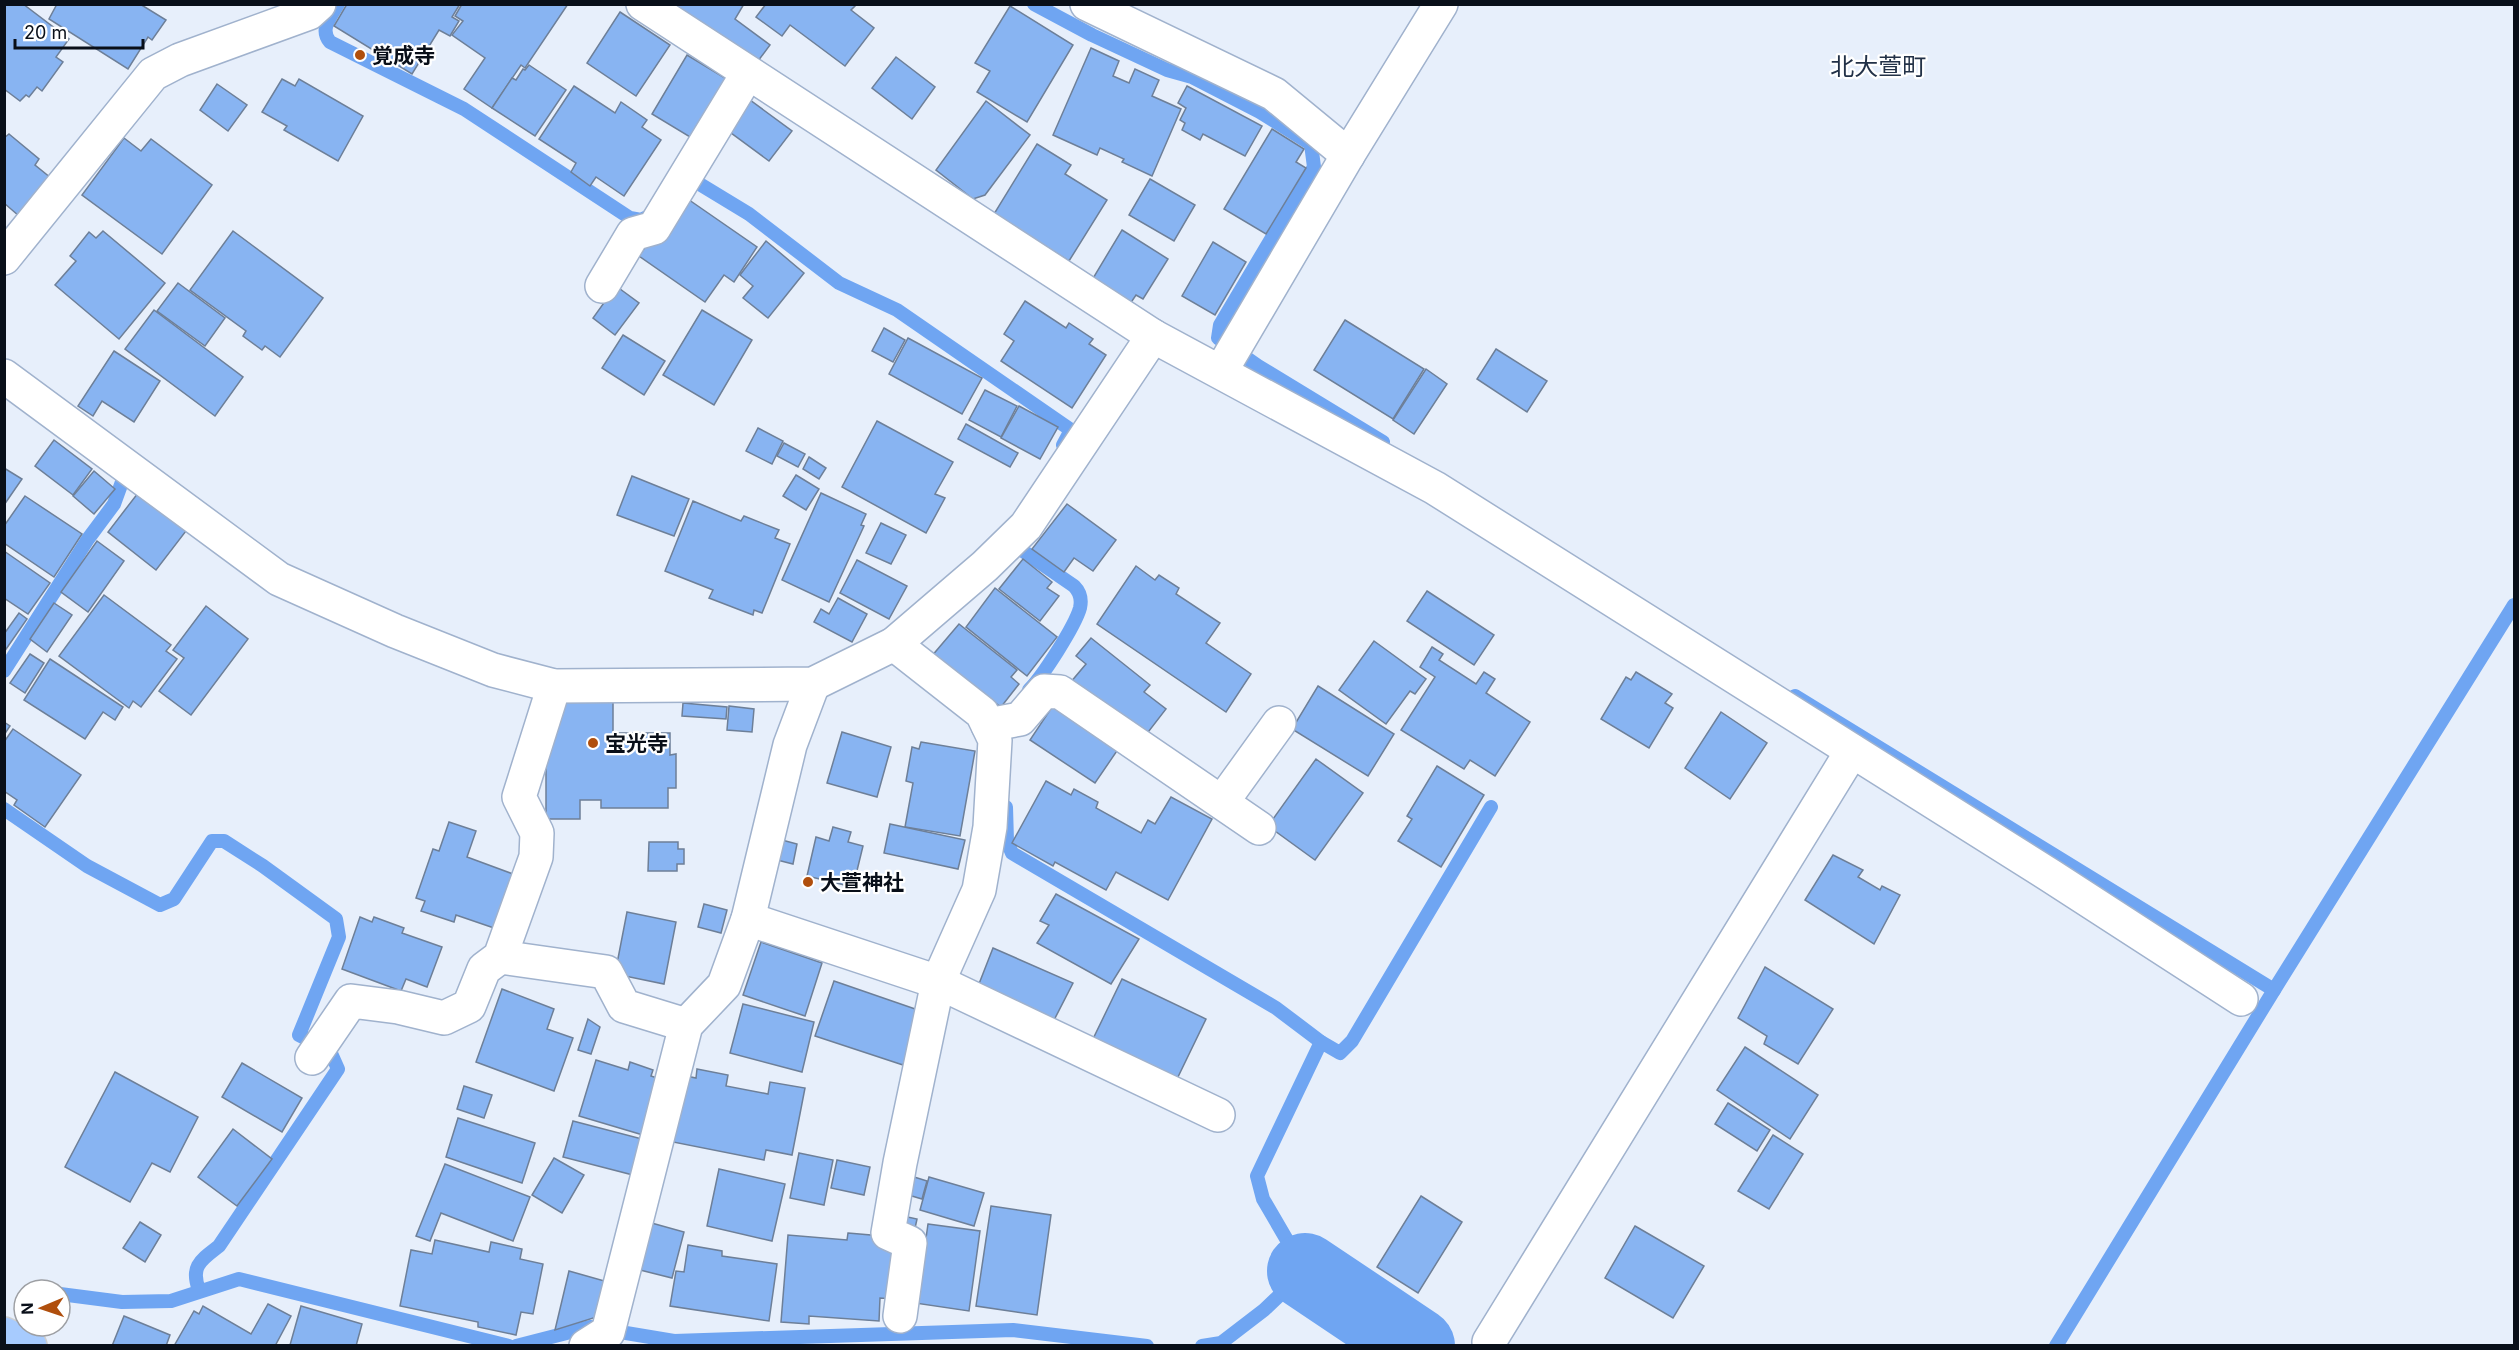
<svg xmlns="http://www.w3.org/2000/svg" width="2519" height="1350" viewBox="0 0 2519 1350" font-family="Inter,'Noto Sans JP',sans-serif">
<style>
.lines{fill:none;stroke-linecap:round;stroke-linejoin:round}
.stream{stroke:#6fa5f2;stroke-width:14}
.river{stroke:#6fa5f2;stroke-width:76}
.building{fill:#88b4f2;stroke:#6d7f98;stroke-width:1.5}
.minor-casing{stroke:#a0b2cd;stroke-width:36}
.major-casing{stroke:#cecfd1;stroke-width:36}
.minor{stroke:#fff;stroke-width:33}
.major{stroke:#a7cbfe;stroke-width:33}
.poi-dot{fill:#b04f0d;stroke:#fff;stroke-width:2}
.labels{text-anchor:middle;dominant-baseline:central;stroke-width:4.5;stroke-linejoin:round;paint-order:stroke}
.poi-label{font-size:21px;font-weight:bold;fill:#090f19;stroke:#fff;text-anchor:start}
.quarter-label{font-size:24px;fill:#223147;stroke:#fff}
</style>
<rect width="100%" height="100%" fill="#e7effb"/>
<g class="lines">
<g class="stream">
<path d="M338,4C331,17 319,29 330,42L464,109L630,218L641,220L647,217"/>
<polyline points="1034,4 1092,35 1167,70 1192,77 1260,112 1311,144 1314,167 1220,325 1218,338 1258,366 1383,442"/>
<polyline points="684,177 693,180 749,214 839,283 897,310 1071,430 1063,445"/>
<path d="M1011,539L1023,551L1074,586C1080,592 1082,599 1080,608C1075,626 1043,676 1029,690"/>
<polyline points="4,671 88,539 114,504 122,482"/>
<polyline points="1795,696 2274,990"/>
<polyline points="1006,807 1007,841 1012,853 1276,1008 1321,1042"/>
<path d="M4,809L87,866L160,905L174,899L212,841H224L263,866L336,919L339,937L299,1035L330,1051L338,1069L219,1246C201,1260 190,1266 199,1290"/>
<polyline points="60,1294 122,1302 171,1301 239,1279 509,1346"/>
<polyline points="30,1346 39,1326"/>
<polyline points="516,1346 590,1327 674,1341 1013,1330 1147,1346"/>
<polyline points="1202,1346 1221,1343 1264,1310 1305,1271 1263,1199 1257,1176 1321,1042 1340,1053 1352,1041 1491,807"/>
<polyline points="2056,1346 2274,990 2514,605"/>
</g>
<polyline class="river" points="1305,1271 1417,1346"/>
</g>
<g class="building">
<polygon points="5,4 23,4 69,39 56,57 63,62 42,91 37,87 29,97 26,95 20,101 4,89"/>
<polygon points="57,4 140,4 166,20 152,40 148,37 128,69 49,19"/>
<polygon points="347,4 460,4 452,17 459,21 450,36 439,30 412,74 334,26"/>
<polygon points="462,4 568,4 525,68 521,65 492,108 464,89 485,58 452,35 463,21 455,16"/>
<polygon points="672,4 744,4 735,19 770,45 755,65"/>
<polygon points="766,4 854,4 855,6 851,10 874,28 845,66 790,25 782,36 756,17"/>
<polygon points="1010,6 1073,45 1027,122 977,92 990,71 975,63"/>
<polygon points="620,12 670,45 636,96 587,63"/>
<polygon points="1091,48 1119,61 1113,76 1129,83 1135,69 1159,80 1152,96 1181,109 1152,176 1122,162 1124,159 1100,148 1097,155 1053,135"/>
<polygon points="687,55 730,81 695,140 652,114"/>
<polygon points="896,57 935,87 912,119 872,88"/>
<polygon points="529,65 566,90 535,136 492,108 512,78 516,80 523,69 525,70"/>
<polygon points="282,79 295,86 299,79 363,116 338,161 284,130 287,126 262,112"/>
<polygon points="217,84 247,105 228,131 200,110"/>
<polygon points="574,86 615,113 621,102 647,120 642,127 661,140 624,196 596,177 590,186 571,172 576,163 539,139"/>
<polygon points="1187,86 1262,126 1245,156 1203,134 1200,140 1182,130 1185,123 1180,120 1186,108 1178,103"/>
<polygon points="746,97 792,131 769,161 723,127"/>
<polygon points="986,101 1030,135 985,195 973,199 936,170"/>
<polygon points="1272,129 1304,149 1296,162 1306,168 1266,234 1224,209"/>
<polygon points="9,134 39,159 35,165 51,178 19,216 4,203 4,138"/>
<polygon points="124,138 141,151 151,139 212,185 162,254 82,195"/>
<polygon points="1037,144 1071,165 1065,174 1107,200 1069,261 994,214"/>
<polygon points="1150,179 1195,205 1174,241 1129,215"/>
<polygon points="682,195 757,247 734,282 724,275 705,302 639,256"/>
<polygon points="1122,230 1168,259 1143,299 1136,295 1130,304 1092,280"/>
<polygon points="103,231 165,283 119,339 55,285 76,261 70,256 89,232 96,238"/>
<polygon points="233,231 323,298 280,357 265,346 262,350 243,336 246,331 190,290"/>
<polygon points="766,241 804,273 768,318 743,298 753,286 740,275"/>
<polygon points="1213,242 1246,262 1215,315 1182,296"/>
<polygon points="178,283 225,318 205,346 157,311"/>
<polygon points="616,286 639,303 615,335 593,318"/>
<polygon points="1025,301 1066,328 1069,323 1093,339 1089,344 1106,355 1072,408 1001,361 1014,341 1004,334"/>
<polygon points="154,310 243,377 215,416 125,349"/>
<polygon points="702,310 752,340 714,405 663,375"/>
<polygon points="1345,320 1424,369 1393,419 1314,370"/>
<polygon points="884,328 905,340 893,362 872,351"/>
<polygon points="623,335 665,361 644,395 602,368"/>
<polygon points="908,338 982,378 962,414 889,374"/>
<polygon points="1496,349 1547,381 1527,412 1477,379"/>
<polygon points="114,351 160,381 134,422 102,401 93,416 78,406"/>
<polygon points="1426,369 1447,384 1414,434 1393,420"/>
<polygon points="985,390 1017,406 1001,437 969,420"/>
<polygon points="1019,406 1058,427 1040,459 1001,438"/>
<polygon points="877,421 953,462 935,494 945,498 926,533 842,487"/>
<polygon points="966,424 1018,453 1010,467 958,439"/>
<polygon points="758,428 783,441 772,464 746,451"/>
<polygon points="54,440 92,469 73,495 35,466"/>
<polygon points="784,443 805,454 798,467 777,456"/>
<polygon points="809,457 826,468 819,479 803,469"/>
<polygon points="4,468 22,479 4,505"/>
<polygon points="94,471 115,489 94,514 73,496"/>
<polygon points="796,475 819,489 806,510 783,496"/>
<polygon points="632,476 689,499 674,536 617,515"/>
<polygon points="138,493 186,531 156,570 108,532"/>
<polygon points="821,493 866,514 861,525 864,526 829,602 782,580"/>
<polygon points="25,496 82,534 54,577 4,543 4,526"/>
<polygon points="693,501 741,521 744,516 779,530 775,538 790,544 762,613 754,610 753,615 709,598 713,590 665,571"/>
<polygon points="1067,504 1116,540 1093,571 1074,558 1064,572 1032,549"/>
<polygon points="881,523 906,535 891,564 866,553"/>
<polygon points="97,541 124,561 88,612 61,592"/>
<polygon points="4,551 50,583 28,614 4,598"/>
<polygon points="1023,559 1052,582 1047,588 1059,596 1040,621 999,589"/>
<polygon points="857,560 907,586 889,619 840,593"/>
<polygon points="1136,566 1155,580 1159,575 1179,588 1176,594 1220,623 1206,643 1251,674 1226,712 1097,624"/>
<polygon points="995,588 1057,637 1027,676 966,627"/>
<polygon points="1427,591 1494,635 1474,665 1407,621"/>
<polygon points="104,595 171,645 166,651 177,659 141,707 133,701 129,708 59,656"/>
<polygon points="838,598 867,614 852,642 814,622 821,609 829,614"/>
<polygon points="54,603 72,615 47,652 30,639"/>
<polygon points="206,606 248,639 191,715 159,691 184,658 173,650"/>
<polygon points="19,613 27,619 4,652 4,634"/>
<polygon points="959,624 1017,670 1011,677 1019,684 1001,707 994,702 991,705 931,657"/>
<polygon points="1091,638 1150,685 1144,692 1166,709 1142,740 1070,683 1086,664 1076,656"/>
<polygon points="1374,641 1426,679 1415,694 1410,691 1386,724 1339,690"/>
<polygon points="1432,647 1443,654 1439,660 1476,684 1484,672 1495,679 1486,693 1530,722 1495,776 1470,760 1464,769 1401,730 1435,677 1420,667"/>
<polygon points="30,654 44,663 25,693 10,683"/>
<polygon points="50,659 123,707 115,720 103,712 85,739 24,700"/>
<polygon points="1636,672 1672,694 1665,703 1673,708 1649,748 1601,719 1626,677 1631,680"/>
<polygon points="1318,686 1394,734 1368,776 1292,729"/>
<polygon points="1058,698 1123,742 1095,783 1030,740"/>
<polygon points="556,699 613,699 613,733 670,733 670,755 676,754 676,788 668,788 668,808 601,808 601,800 580,800 580,819 546,819 546,761"/>
<polygon points="683,703 727,707 726,719 682,716"/>
<polygon points="729,706 754,709 752,732 727,730"/>
<polygon points="1721,712 1767,743 1730,799 1685,768"/>
<polygon points="4,722 10,726 4,735"/>
<polygon points="13,729 81,775 45,827 14,805 17,800 4,791 4,742"/>
<polygon points="842,732 891,747 877,797 827,783"/>
<polygon points="921,742 975,751 960,836 905,827 913,783 906,781 912,747 919,749"/>
<polygon points="1316,759 1363,793 1315,860 1268,826"/>
<polygon points="1437,766 1484,795 1441,867 1398,841 1412,819 1407,816"/>
<polygon points="1046,781 1071,795 1074,789 1098,802 1096,808 1141,833 1148,820 1155,824 1171,797 1212,819 1168,900 1116,872 1106,890 1055,862 1053,866 1012,843"/>
<polygon points="449,822 476,831 467,857 513,874 494,928 456,915 454,922 421,911 425,901 416,898 433,849 439,851"/>
<polygon points="890,824 965,840 958,869 884,853"/>
<polygon points="833,827 851,832 848,842 863,846 853,887 807,876 816,837 829,841"/>
<polygon points="782,840 797,844 793,864 777,860"/>
<polygon points="649,842 678,842 678,849 684,849 684,864 677,864 677,871 648,871"/>
<polygon points="1833,855 1863,870 1858,877 1880,890 1882,886 1900,895 1874,944 1805,900"/>
<polygon points="1056,894 1139,939 1111,984 1037,943 1049,925 1040,921"/>
<polygon points="704,904 727,910 721,933 698,927"/>
<polygon points="627,912 676,922 664,984 615,974"/>
<polygon points="360,917 372,922 374,917 404,928 402,933 442,947 427,987 406,979 401,991 342,969"/>
<polygon points="761,942 822,963 805,1016 743,995"/>
<polygon points="993,948 1073,983 1051,1026 977,989"/>
<polygon points="1765,967 1833,1009 1798,1064 1764,1044 1767,1036 1738,1018"/>
<polygon points="1122,979 1206,1019 1176,1081 1092,1041"/>
<polygon points="834,981 921,1011 903,1065 815,1036"/>
<polygon points="502,989 554,1009 547,1029 573,1038 554,1091 476,1062"/>
<polygon points="743,1004 814,1022 802,1072 730,1053"/>
<polygon points="588,1019 600,1027 591,1054 578,1050"/>
<polygon points="1745,1047 1818,1095 1790,1139 1717,1090"/>
<polygon points="596,1060 628,1070 630,1062 653,1070 651,1076 660,1079 643,1135 579,1116"/>
<polygon points="242,1063 302,1098 282,1132 222,1097"/>
<polygon points="697,1069 728,1075 726,1086 768,1094 770,1082 805,1088 792,1155 766,1150 764,1160 673,1142 686,1076 696,1078"/>
<polygon points="115,1072 198,1117 170,1172 152,1163 130,1202 65,1167"/>
<polygon points="464,1086 492,1095 484,1118 457,1109"/>
<polygon points="1728,1103 1770,1130 1757,1151 1715,1124"/>
<polygon points="458,1118 535,1143 522,1183 446,1157"/>
<polygon points="573,1121 642,1139 633,1175 563,1157"/>
<polygon points="233,1129 272,1159 237,1206 198,1177"/>
<polygon points="1773,1135 1803,1154 1769,1209 1738,1191"/>
<polygon points="799,1153 833,1160 824,1205 790,1198"/>
<polygon points="554,1158 584,1175 562,1213 532,1195"/>
<polygon points="837,1160 870,1167 864,1195 831,1188"/>
<polygon points="445,1164 530,1197 513,1241 441,1213 430,1241 416,1236"/>
<polygon points="719,1169 785,1184 772,1241 707,1226"/>
<polygon points="911,1176 927,1181 922,1199 905,1194"/>
<polygon points="929,1177 984,1193 974,1226 920,1210"/>
<polygon points="1421,1196 1462,1222 1418,1293 1377,1267"/>
<polygon points="991,1206 1051,1215 1037,1315 976,1306"/>
<polygon points="903,1216 917,1219 914,1233 900,1228"/>
<polygon points="140,1222 161,1235 145,1262 123,1248"/>
<polygon points="648,1222 684,1232 672,1278 636,1269"/>
<polygon points="928,1224 980,1231 969,1311 908,1302 921,1274"/>
<polygon points="1635,1226 1704,1266 1673,1318 1605,1278"/>
<polygon points="848,1233 882,1236 881,1248 897,1250 893,1299 880,1298 879,1321 809,1316 809,1324 781,1322 788,1235 847,1240"/>
<polygon points="435,1240 489,1252 491,1242 522,1249 520,1259 543,1264 533,1314 521,1312 516,1335 478,1327 478,1322 400,1306 411,1250 432,1254"/>
<polygon points="688,1245 722,1251 722,1256 777,1264 769,1321 670,1306 676,1271 684,1272"/>
<polygon points="569,1271 608,1282 603,1315 555,1330"/>
<polygon points="268,1304 291,1316 275,1346 174,1346 194,1311 199,1314 203,1306 251,1334"/>
<polygon points="301,1306 362,1324 356,1346 290,1345"/>
<polygon points="124,1316 170,1335 166,1346 112,1346"/>
</g>
<g class="lines">
<g class="minor-casing">
<g id="minor">
<polyline points="643,4 1153,336 1435,488 2051,876 2241,999"/>
<polyline points="1087,4 1274,94 1348,155"/>
<polyline points="4,258 153,74 180,60 309,13 319,4"/>
<polyline points="602,286 633,234 654,228 748,73"/>
<polyline points="1221,371 1348,155 1441,4"/>
<polyline points="4,376 279,579 395,631 493,670 554,686 813,684 894,644 985,566 1026,526 1153,336"/>
<polyline points="894,644 982,713 995,740 990,827 979,890 938,982 900,1163 888,1233 910,1243 900,1316"/>
<polyline points="988,725 1020,719 1044,691 1060,692 1259,828"/>
<polyline points="1222,802 1279,723"/>
<polyline points="748,919 938,982 1218,1115"/>
<polyline points="500,957 606,972 624,1006 686,1025"/>
<polyline points="312,1058 351,1001 398,1007 444,1018 469,1006 484,969 500,957 536,857 537,833 519,797 554,686"/>
<polyline points="1489,1342 1852,751"/>
<polyline points="586,1346 608,1332 686,1025 724,985 748,919 790,745 813,684"/>
</g>
</g>
<g class="major-casing">
<polyline id="major" points="4,1334 30,1346"/>
</g>
<use href="#minor" class="minor"/>
<use href="#major" class="major"/>
</g>
<g class="poi-dot">
<circle cx="360" cy="55" r="6"/>
<circle cx="593" cy="743" r="6"/>
<circle cx="808" cy="882" r="6"/>
</g>
<g class="labels">
<g class="poi-label">
<text x="372" y="55">覚成寺</text>
<text x="605" y="743">宝光寺</text>
<text x="820" y="882">大萱神社</text>
</g>
<g class="quarter-label">
<text x="1878" y="66">北大萱町</text>
</g>
</g>
<rect width="2519" height="1350" fill="none" stroke="#090f19" stroke-width="12"/>
<g transform="translate(42 1308) rotate(268)"><circle r="28" fill="#ffffff" stroke="#9d9fa3" stroke-width="1.5"/>
<path d="M0-4.5L10 22L0 15L-10 22Z" fill="#b04f0d"/>
<text y="-9" font-size="16" font-weight="bold" text-anchor="middle" fill="#090f19">N</text>
</g>
<path d="M15 39v9h128v-9" fill="none" stroke="#090f19" stroke-width="3"/>
<text x="24" y="39" font-size="18" fill="#090f19" stroke="#ffffff" stroke-width="4.5" paint-order="stroke">20 m</text>
</svg>
